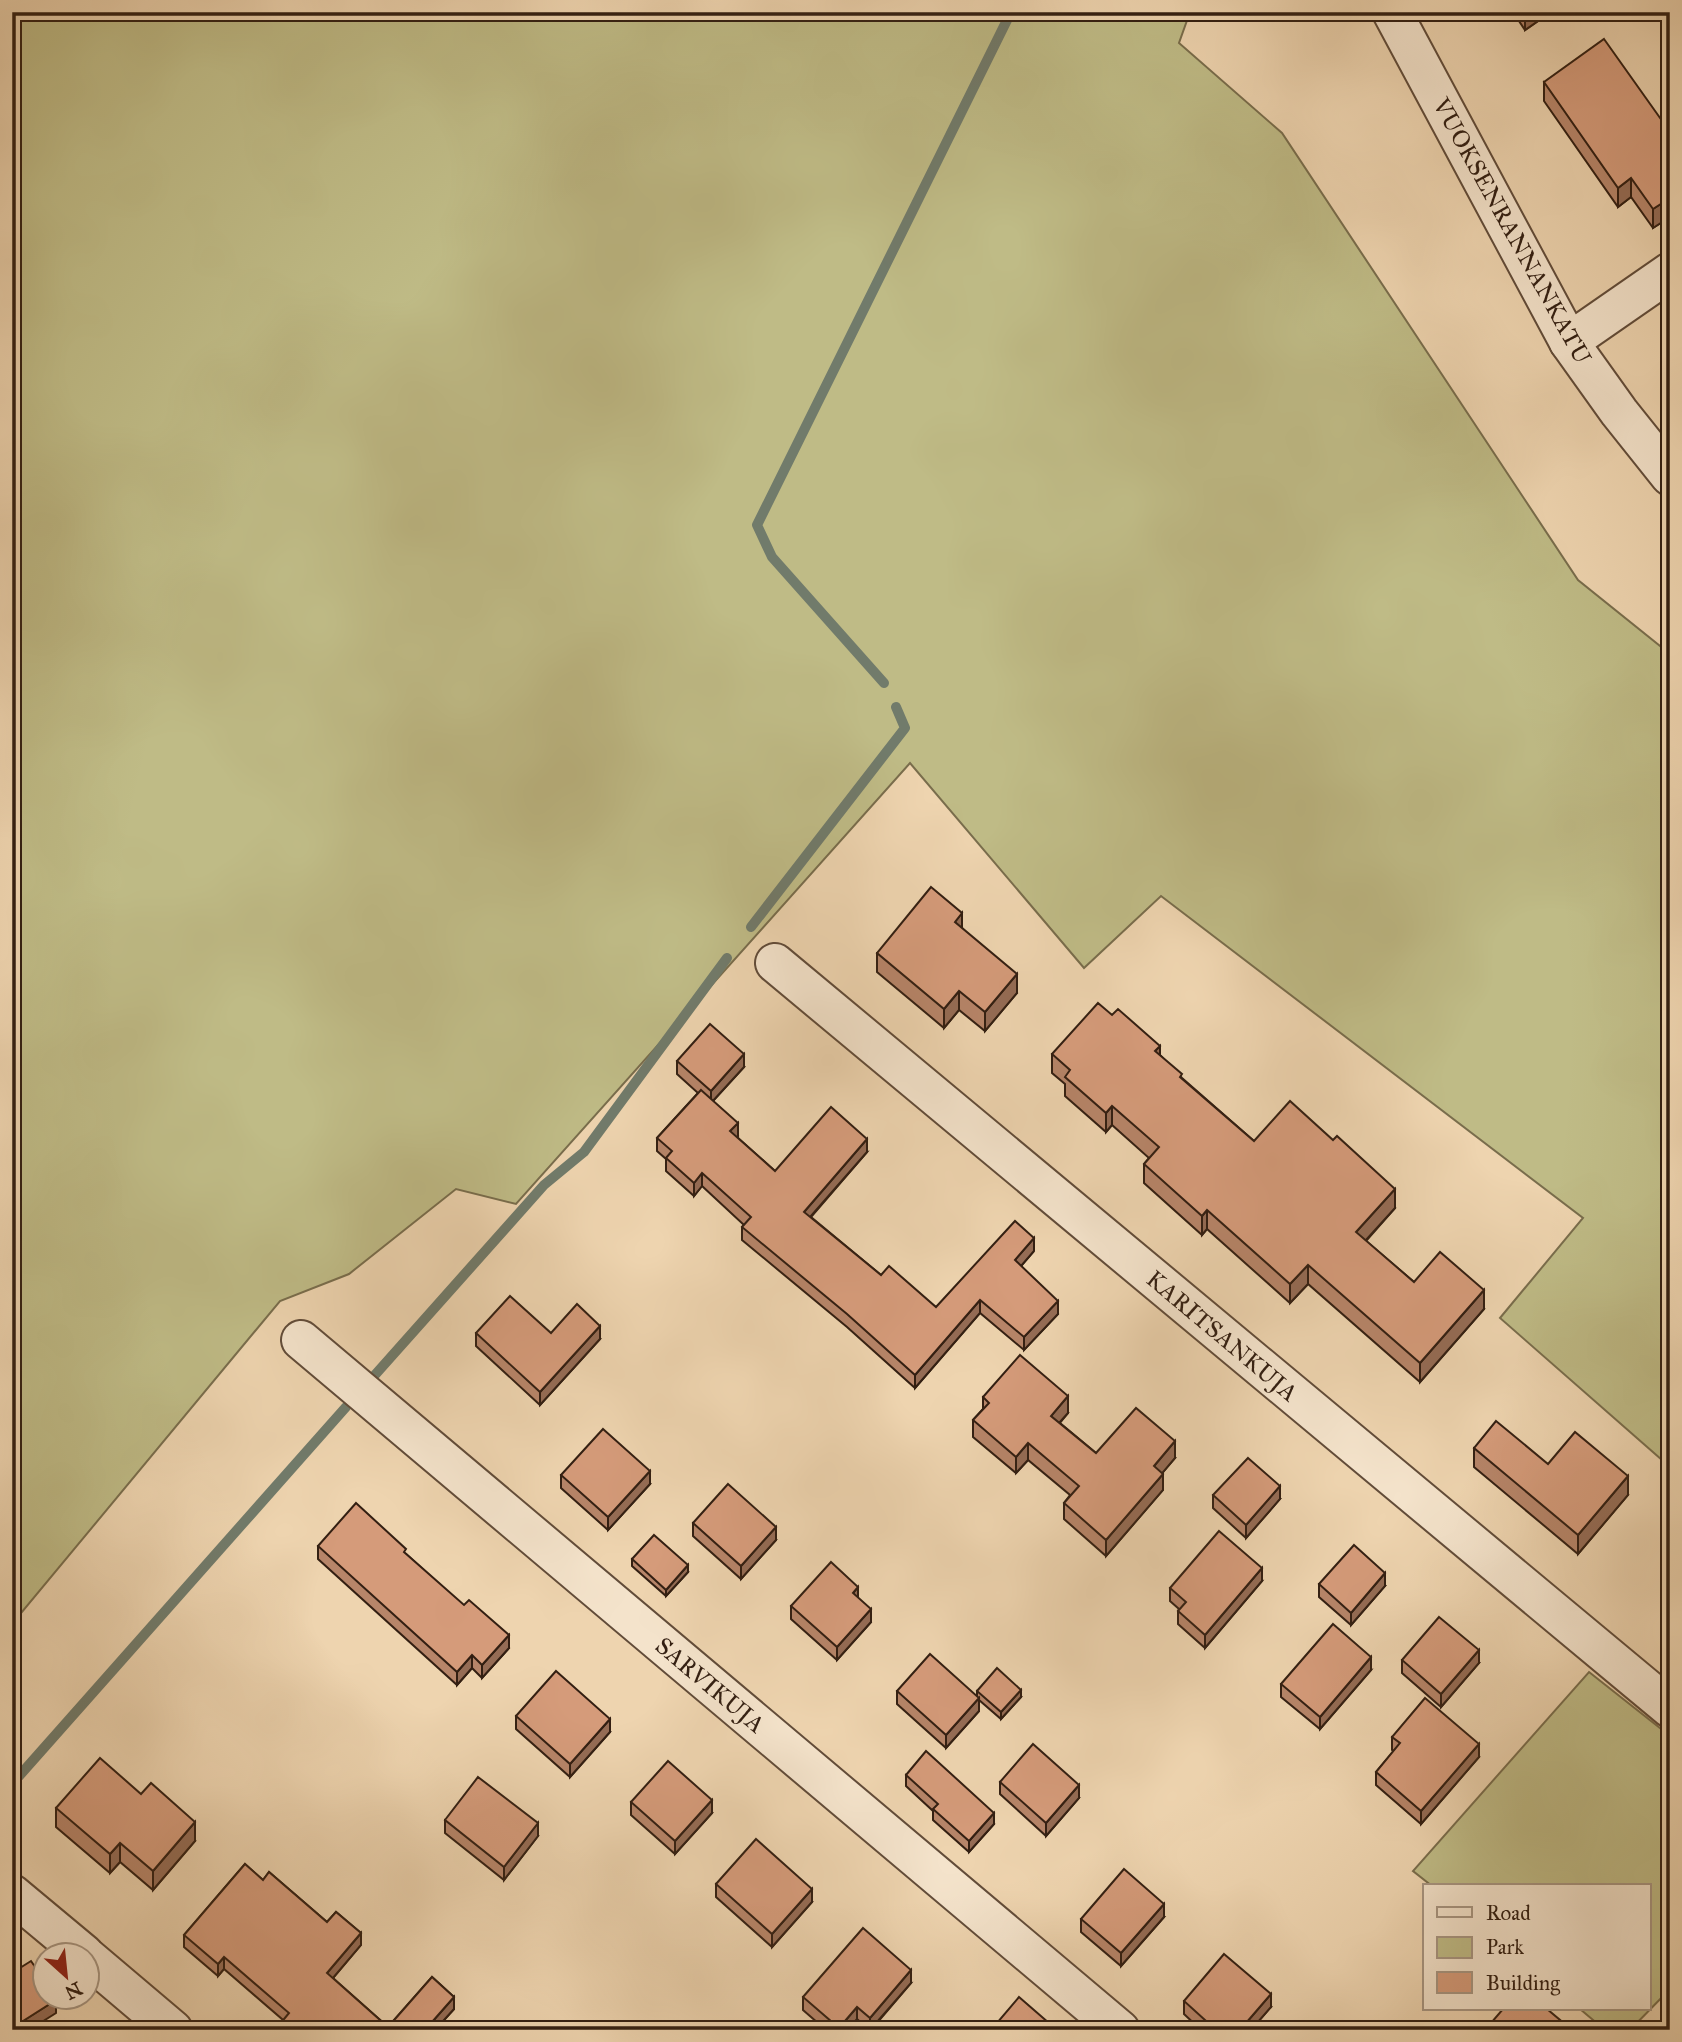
<svg xmlns="http://www.w3.org/2000/svg" width="1682" height="2042" viewBox="0 0 1682 2042" font-family="'IM FELL Great Primer',serif">
<style>
.green{fill:#bfbb86;stroke:#796d4c;stroke-width:2}
.lines{fill:none;stroke-linecap:round;stroke-linejoin:round}
.stream{stroke:#717b6b;stroke-width:10}
.minor-casing{stroke:#624c39;stroke-width:42}
.minor{stroke:#f4e3cb;stroke-width:38}
.wall{fill:#b78569;stroke:#331f12;stroke-width:2}
.shaded-wall{fill:#956c55;stroke:#331f12;stroke-width:2}
.building{fill:#d59b7a;stroke:#331f12;stroke-width:2}
.labels{text-anchor:middle;dominant-baseline:central;stroke-width:6;stroke-linejoin:round;paint-order:stroke}
.street-label{font-size:24px;fill:#331f12;stroke:#f4e3cb}
</style>
<rect width="100%" height="100%" fill="#eed4af"/>
<filter id="stains"><feTurbulence type="fractalNoise" baseFrequency=".00286" numOctaves="4"/><feColorMatrix values="0 0 0 0 .2 0 0 0 0 .09 0 0 0 0 .02 0 0 0 .5 -.17"/></filter>
<radialGradient id="worn" r=".72"><stop offset=".6" stop-color="#630" stop-opacity="0"/><stop offset="1" stop-color="#630" stop-opacity=".3"/></radialGradient>
<g class="green">
<polygon points="12,12 1190,12 1179,43 1282,133 1578,580 1670,654 1670,1467 1500,1318 1583,1218 1161,896 1084,968 910,763 516,1204 456,1189 349,1274 280,1301 12,1624"/>
<polygon points="1589,1672 1670,1736 1670,1989 1630,2030 1605,2030 1580,2009 1649,2009 1649,1886 1432,1886 1413,1871"/>
</g>
<g class="lines">
<g class="stream">
<polyline points="884,683 772,557 757,525 1011,12"/>
<polyline points="751,927 905,728 896,707"/>
<polyline points="374,1376 544,1185 584,1152 727,958"/>
<polyline points="12,1784 346,1407"/>
</g>
<g class="minor-casing">
<g id="minor">
<polyline points="1392,12 1569,342 1619,412 1670,476"/>
<polyline points="1569,342 1670,272"/>
<polyline points="775,963 1670,1708"/>
<polyline points="301,1340 1120,2030"/>
<polyline points="12,1894 84,1954"/>
<polyline points="88,1958 173,2030"/>
</g>
</g>
<use href="#minor" class="minor"/>
</g>
<g class="wall">
<polygon points="1513,12 1551,12 1525,30"/>
<polygon points="1544,82 1670,132 1670,217 1653,228 1631,197 1618,207 1544,101"/>
<polygon points="962,928 1017,993 985,1031 959,1010 944,1028 877,972 877,953"/>
<polygon points="1052,1054 1160,1055 1182,1078 1254,1141 1395,1208 1366,1241 1414,1282 1484,1309 1420,1382 1308,1284 1290,1303 1207,1229 1202,1235 1144,1183 1144,1164 1149,1158 1112,1125 1106,1132 1065,1096 1065,1084 1052,1073"/>
<polygon points="677,1061 744,1067 713,1101 738,1136 737,1137 775,1171 867,1152 811,1217 881,1275 936,1307 1034,1251 1021,1266 1058,1314 1024,1350 980,1313 915,1388 847,1327 742,1240 742,1227 744,1225 702,1186 694,1196 666,1171 666,1159 657,1151 657,1138 698,1093 677,1074"/>
<polygon points="476,1333 551,1333 600,1339 540,1405 476,1346"/>
<polygon points="983,1397 1068,1413 1060,1423 1096,1453 1175,1458 1162,1473 1163,1490 1106,1556 1064,1519 1064,1503 1070,1495 1028,1460 1016,1473 973,1437 973,1420 983,1409"/>
<polygon points="1474,1448 1548,1464 1628,1495 1578,1554 1474,1467"/>
<polygon points="561,1475 650,1484 608,1530 561,1488"/>
<polygon points="1213,1495 1280,1499 1246,1538 1213,1508"/>
<polygon points="693,1523 776,1540 741,1579 693,1536"/>
<polygon points="318,1546 406,1554 509,1648 482,1678 472,1668 457,1685 318,1559"/>
<polygon points="632,1559 688,1572 666,1596 632,1566"/>
<polygon points="1262,1581 1205,1648 1178,1624 1178,1611 1179,1609 1170,1601 1170,1588"/>
<polygon points="1319,1584 1385,1586 1351,1625 1319,1597"/>
<polygon points="858,1598 871,1622 837,1660 791,1619 791,1606"/>
<polygon points="1402,1660 1479,1663 1441,1707 1402,1673"/>
<polygon points="1371,1670 1320,1729 1281,1697 1281,1684"/>
<polygon points="897,1691 977,1696 977,1691 1021,1697 1001,1719 979,1700 979,1711 946,1748 897,1704"/>
<polygon points="516,1716 610,1732 570,1777 516,1729"/>
<polygon points="1392,1737 1479,1757 1421,1824 1376,1785 1376,1772 1394,1751 1392,1750"/>
<polygon points="906,1775 994,1824 969,1852 933,1820 933,1811 906,1786"/>
<polygon points="1000,1782 1079,1798 1046,1836 1000,1794"/>
<polygon points="631,1802 712,1813 675,1854 631,1815"/>
<polygon points="56,1808 195,1841 153,1890 120,1862 110,1873 56,1827"/>
<polygon points="445,1820 538,1836 504,1880 445,1833"/>
<polygon points="245,1864 263,1880 269,1872 327,1922 336,1912 361,1933 361,1945 333,1978 388,2027 432,1977 454,1997 454,2009 435,2030 275,2030 283,2020 224,1969 218,1976 184,1947 184,1935"/>
<polygon points="716,1884 812,1902 772,1947 716,1897"/>
<polygon points="1164,1917 1121,1966 1081,1932 1081,1919"/>
<polygon points="911,1983 871,2030 869,2030 857,2019 848,2030 826,2030 803,2010 803,1997"/>
<polygon points="1184,2001 1271,2007 1251,2030 1201,2030 1184,2014"/>
</g>
<g class="shaded-wall">
<polygon points="1529,12 1551,12 1525,30 1525,15"/>
<polygon points="1631,178 1631,197 1618,207 1618,188"/>
<polygon points="1670,198 1670,217 1653,228 1653,209"/>
<polygon points="962,913 962,932 955,922"/>
<polygon points="1017,974 1017,993 985,1031 985,1012"/>
<polygon points="959,991 959,1010 944,1028 944,1009"/>
<polygon points="1160,1046 1160,1065 1155,1051"/>
<polygon points="744,1054 744,1067 711,1103 711,1091"/>
<polygon points="1112,1106 1112,1125 1106,1132 1106,1113"/>
<polygon points="738,1123 738,1136 730,1144 730,1131"/>
<polygon points="867,1139 867,1152 804,1224 804,1212"/>
<polygon points="702,1173 702,1186 694,1196 694,1183"/>
<polygon points="1395,1189 1395,1208 1356,1251 1356,1232"/>
<polygon points="1207,1210 1207,1229 1202,1235 1202,1216"/>
<polygon points="1034,1238 1034,1251 1015,1273 1015,1260"/>
<polygon points="1308,1265 1308,1284 1290,1303 1290,1284"/>
<polygon points="1484,1290 1484,1309 1420,1382 1420,1363"/>
<polygon points="980,1300 980,1313 915,1388 915,1375"/>
<polygon points="1058,1301 1058,1314 1024,1350 1024,1337"/>
<polygon points="600,1326 600,1339 540,1405 540,1392"/>
<polygon points="1068,1396 1068,1413 1051,1432 1051,1416"/>
<polygon points="1175,1441 1175,1458 1154,1483 1154,1466"/>
<polygon points="1028,1443 1028,1460 1016,1473 1016,1457"/>
<polygon points="650,1471 650,1484 608,1530 608,1517"/>
<polygon points="1163,1474 1163,1490 1106,1556 1106,1540"/>
<polygon points="1628,1476 1628,1495 1578,1554 1578,1535"/>
<polygon points="1280,1486 1280,1499 1246,1538 1246,1525"/>
<polygon points="776,1527 776,1540 741,1579 741,1566"/>
<polygon points="688,1565 688,1572 666,1596 666,1590"/>
<polygon points="1262,1568 1262,1581 1205,1648 1205,1635"/>
<polygon points="1385,1573 1385,1586 1351,1625 1351,1613"/>
<polygon points="858,1587 858,1600 853,1593"/>
<polygon points="871,1609 871,1622 837,1660 837,1647"/>
<polygon points="509,1635 509,1648 482,1678 482,1665"/>
<polygon points="1479,1650 1479,1663 1441,1707 1441,1694"/>
<polygon points="472,1655 472,1668 457,1685 457,1672"/>
<polygon points="1371,1657 1371,1670 1320,1729 1320,1717"/>
<polygon points="1021,1690 1021,1697 1001,1719 1001,1712"/>
<polygon points="979,1698 979,1711 946,1748 946,1735"/>
<polygon points="610,1719 610,1732 570,1777 570,1764"/>
<polygon points="1479,1744 1479,1757 1421,1824 1421,1811"/>
<polygon points="1079,1785 1079,1798 1046,1836 1046,1823"/>
<polygon points="712,1800 712,1813 675,1854 675,1841"/>
<polygon points="994,1813 994,1824 969,1852 969,1841"/>
<polygon points="195,1822 195,1841 153,1890 153,1871"/>
<polygon points="538,1823 538,1836 504,1880 504,1867"/>
<polygon points="120,1843 120,1862 110,1873 110,1854"/>
<polygon points="812,1889 812,1902 772,1947 772,1934"/>
<polygon points="1164,1904 1164,1917 1121,1966 1121,1953"/>
<polygon points="361,1933 361,1945 327,1985 327,1973"/>
<polygon points="224,1957 224,1969 218,1976 218,1964"/>
<polygon points="911,1970 911,1983 870,2030 870,2018"/>
<polygon points="1271,1994 1271,2007 1251,2030 1240,2030"/>
<polygon points="454,1997 454,2009 435,2030 425,2030"/>
<polygon points="56,2000 56,2013 29,2030 12,2030 12,2028"/>
<polygon points="857,2007 857,2019 848,2030 839,2030 839,2028"/>
</g>
<g class="building">
<polygon points="1604,39 1670,132 1670,198 1653,209 1631,178 1618,188 1544,82"/>
<polygon points="931,887 962,913 955,922 1017,974 985,1012 959,991 944,1009 877,953"/>
<polygon points="1098,1003 1112,1015 1118,1009 1160,1046 1155,1051 1182,1074 1180,1077 1254,1141 1290,1101 1333,1140 1337,1136 1395,1189 1356,1232 1414,1282 1440,1252 1484,1290 1420,1363 1308,1265 1290,1284 1207,1210 1202,1216 1144,1164 1159,1147 1112,1106 1106,1113 1065,1077 1070,1070 1052,1054"/>
<polygon points="710,1024 744,1054 711,1091 677,1061"/>
<polygon points="701,1090 738,1123 730,1131 775,1171 831,1107 867,1139 804,1212 881,1275 889,1266 936,1307 1015,1221 1034,1238 1015,1260 1058,1301 1024,1337 980,1300 915,1375 847,1314 742,1227 751,1217 702,1173 694,1183 666,1158 672,1151 657,1138"/>
<polygon points="510,1296 551,1333 577,1304 600,1326 540,1392 476,1333"/>
<polygon points="1020,1355 1068,1396 1051,1416 1096,1453 1136,1408 1175,1441 1154,1466 1163,1474 1106,1540 1064,1503 1079,1486 1028,1443 1016,1457 973,1420 989,1403 983,1397"/>
<polygon points="1496,1421 1548,1464 1575,1432 1628,1476 1578,1535 1474,1448"/>
<polygon points="603,1429 650,1471 608,1517 561,1475"/>
<polygon points="1248,1458 1280,1486 1246,1525 1213,1495"/>
<polygon points="728,1484 776,1527 741,1566 693,1523"/>
<polygon points="356,1503 406,1549 404,1552 464,1605 469,1600 509,1635 482,1665 472,1655 457,1672 318,1546"/>
<polygon points="1219,1531 1262,1568 1205,1635 1178,1611 1186,1602 1170,1588"/>
<polygon points="654,1535 688,1565 666,1590 632,1559"/>
<polygon points="1354,1545 1385,1573 1351,1613 1319,1584"/>
<polygon points="831,1562 858,1587 853,1593 871,1609 837,1647 791,1606"/>
<polygon points="1439,1617 1479,1650 1441,1694 1402,1660"/>
<polygon points="1333,1624 1371,1657 1320,1717 1281,1684"/>
<polygon points="930,1654 979,1698 946,1735 897,1691"/>
<polygon points="997,1668 1021,1690 1001,1712 977,1691"/>
<polygon points="556,1671 610,1719 570,1764 516,1716"/>
<polygon points="1425,1698 1479,1744 1421,1811 1376,1772 1400,1743 1392,1737"/>
<polygon points="1033,1744 1079,1785 1046,1823 1000,1782"/>
<polygon points="926,1751 994,1813 969,1841 933,1809 938,1804 906,1775"/>
<polygon points="100,1758 141,1794 151,1783 195,1822 153,1871 120,1843 110,1854 56,1808"/>
<polygon points="668,1761 712,1800 675,1841 631,1802"/>
<polygon points="478,1777 538,1823 504,1867 445,1820"/>
<polygon points="756,1839 812,1889 772,1934 716,1884"/>
<polygon points="245,1864 263,1880 269,1872 327,1922 336,1912 361,1933 327,1973 388,2027 432,1977 454,1997 425,2030 275,2030 289,2013 224,1957 218,1964 184,1935"/>
<polygon points="1124,1869 1164,1904 1121,1953 1081,1919"/>
<polygon points="863,1928 911,1970 870,2018 857,2007 839,2028 803,1997"/>
<polygon points="1224,1954 1271,1994 1240,2030 1216,2030 1184,2001"/>
<polygon points="31,1961 46,1983 46,1997 54,1997 56,2000 12,2028 12,1973"/>
<polygon points="1019,1997 1057,2030 991,2030"/>
<polygon points="1503,2009 1547,2009 1566,2025 1562,2030 1485,2030"/>
</g>
<g class="labels">
<g class="street-label">
<text transform="translate(1512 231) rotate(61)">VUOKSENRANNANKATU</text>
<text transform="translate(1222 1336) rotate(40)">KARITSANKUJA</text>
<text transform="translate(710 1685) rotate(40)">SARVIKUJA</text>
</g>
</g>
<rect width="1682" height="2042" fill="none" stroke="#eed4af" stroke-width="42"/>
<rect x="14" y="14" width="1654" height="2014" fill="none" stroke="#331f12" stroke-width="3.5"/>
<rect x="21" y="21" width="1640" height="2000" fill="none" stroke="#331f12" stroke-width="2"/>
<rect x="1423" y="1884" width="228" height="126" fill="#f4e3cb" stroke="#a79581" stroke-width="2"/>
<rect x="1437" y="1907" width="35" height="10" fill="#f4e3cb" stroke="#a79581" stroke-width="2"/>
<text x="1486" y="1920" font-size="21" fill="#331f12">Road</text>
<rect x="1437" y="1937" width="35" height="21" fill="#bfbb86" stroke="#a79581" stroke-width="2"/>
<text x="1486" y="1954" font-size="21" fill="#331f12">Park</text>
<rect x="1437" y="1972" width="35" height="21" fill="#d59b7a" stroke="#a79581" stroke-width="2"/>
<text x="1486" y="1990" font-size="21" fill="#331f12">Building</text>
<g transform="translate(66 1976) rotate(153)"><circle r="33" fill="#f4e3cb" stroke="#a79581" stroke-width="2"/>
<path d="M0-5L12 26L0 18L-12 26Z" fill="#8f2418"/>
<text y="-10" font-size="19" font-weight="bold" text-anchor="middle" fill="#331f12">N</text>
</g>
<rect width="100%" height="100%" filter="url(#stains)"/>
<rect width="100%" height="100%" fill="url(#worn)"/>
</svg>
